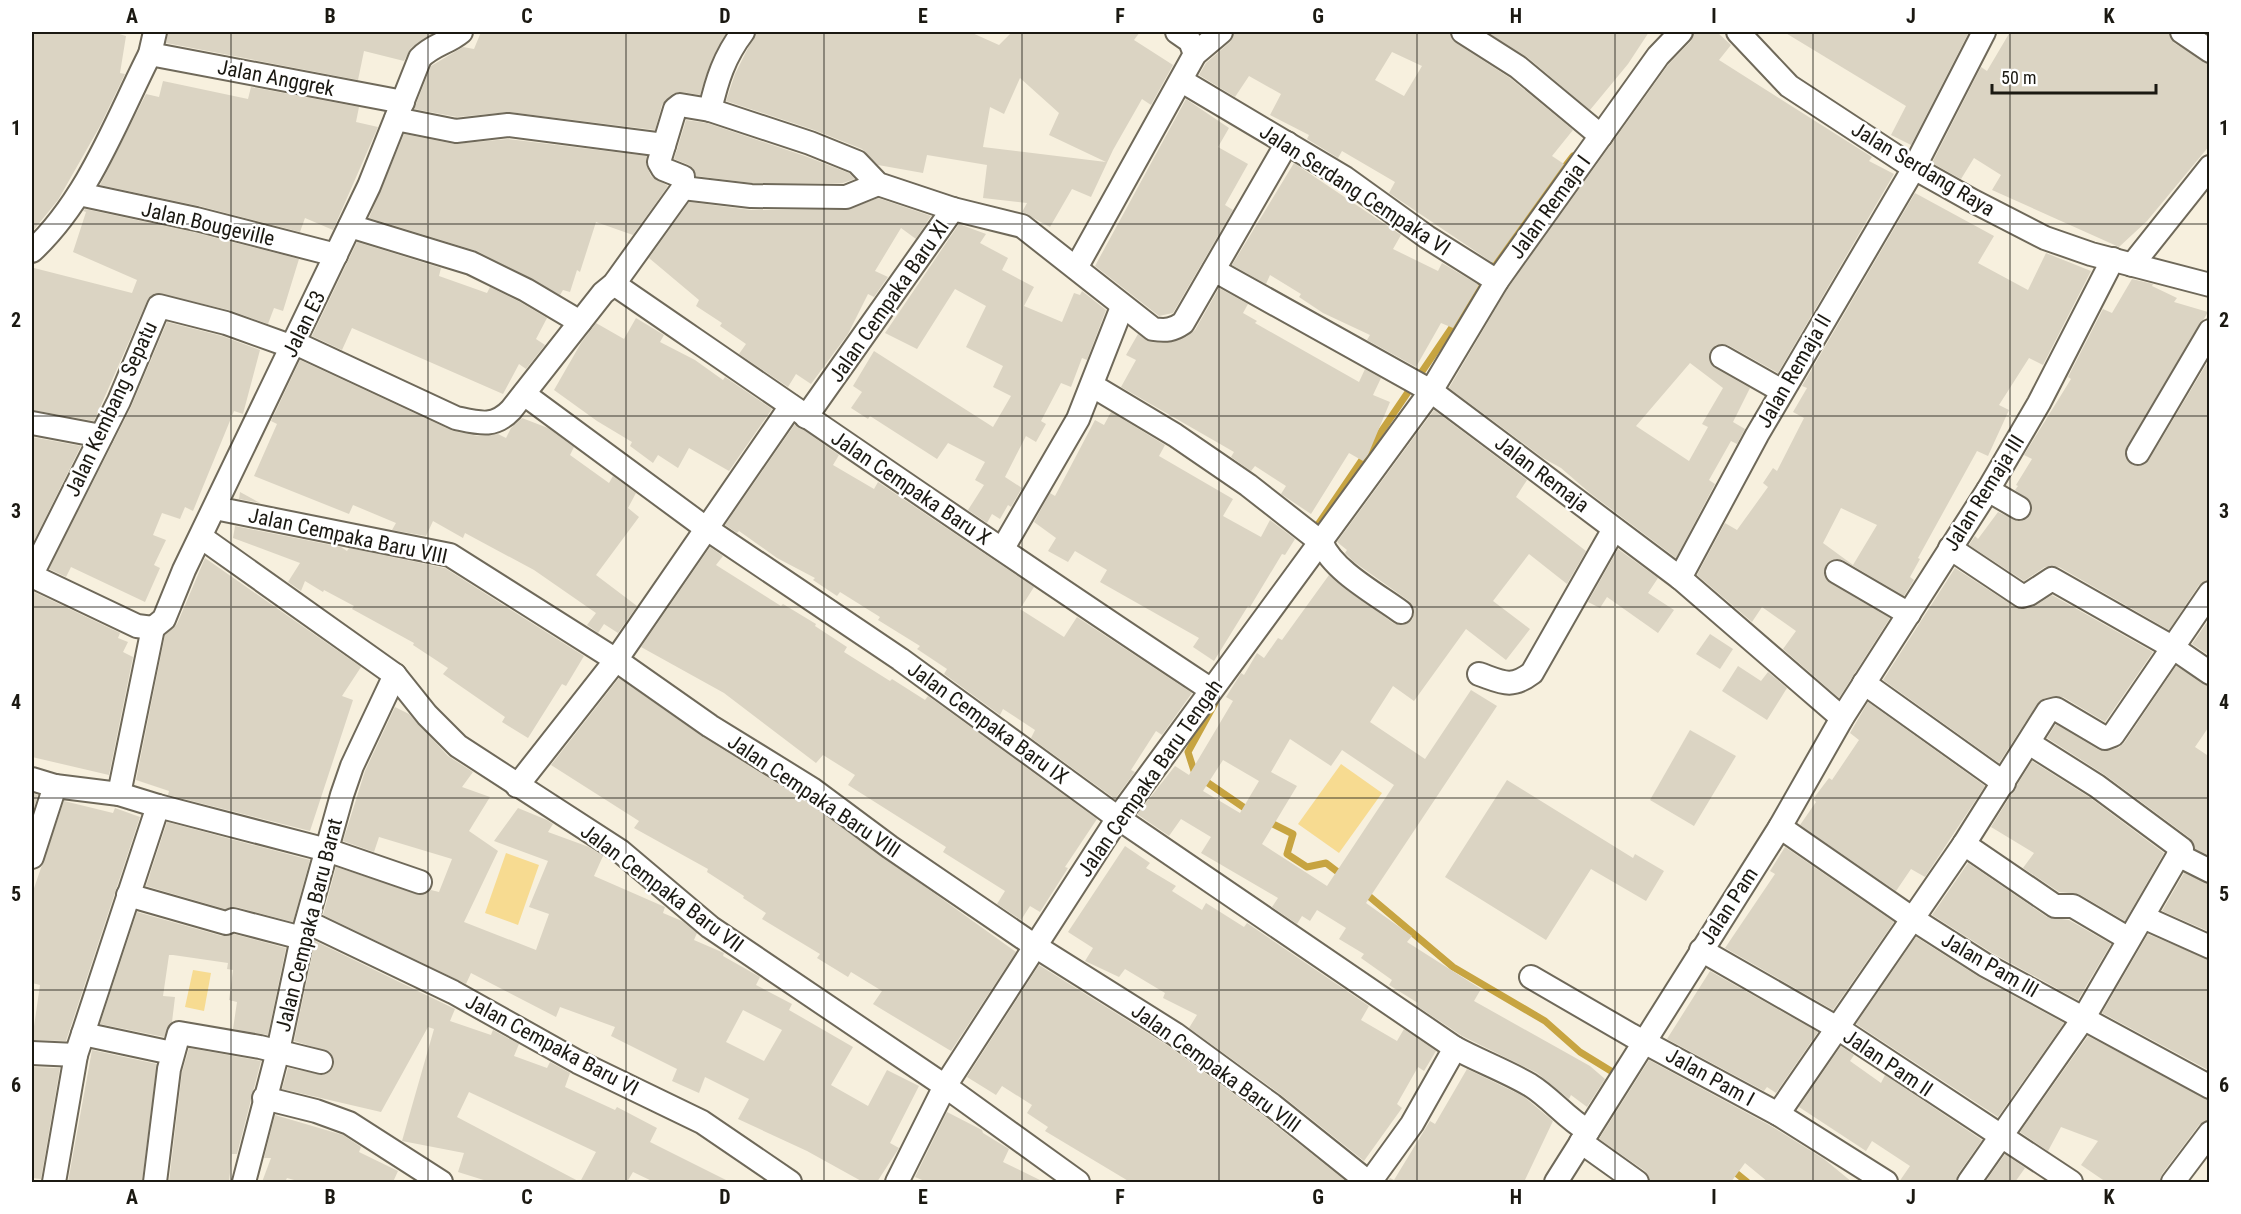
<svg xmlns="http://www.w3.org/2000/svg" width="2241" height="1214" viewBox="0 0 2241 1214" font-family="'Roboto Condensed',sans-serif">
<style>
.green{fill:#f7db91}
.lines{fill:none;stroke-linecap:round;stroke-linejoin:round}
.stream{stroke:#c7a441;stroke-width:7}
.building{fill:#dbd4c3;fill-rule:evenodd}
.minor-casing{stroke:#6f695a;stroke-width:26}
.minor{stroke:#fff;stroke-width:22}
.grid{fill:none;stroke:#1b1912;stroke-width:1.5;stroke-opacity:0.55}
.labels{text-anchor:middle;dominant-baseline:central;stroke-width:5;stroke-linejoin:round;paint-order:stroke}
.street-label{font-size:21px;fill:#1b1912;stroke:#fff}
.neatline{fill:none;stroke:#1b1912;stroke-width:2}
.grid-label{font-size:20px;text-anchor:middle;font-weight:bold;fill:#1b1912}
</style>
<rect width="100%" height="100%" fill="#f7f0de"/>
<g class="green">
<polygon points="1341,764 1382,793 1339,853 1298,824"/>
<polygon points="506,853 539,865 518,925 485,913"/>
<polygon points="193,970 211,973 204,1011 185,1007"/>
</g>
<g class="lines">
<g class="stream">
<polyline points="1313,532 1531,211 1573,156"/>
<polyline points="1215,703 1188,752 1195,774 1249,811"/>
<polyline points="1267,821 1293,834 1287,854 1307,867 1326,863 1343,876"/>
<polyline points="1364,892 1453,967 1545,1021 1580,1052 1619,1076"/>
<polyline points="1731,1169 1747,1182"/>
</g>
</g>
<g class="building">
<polygon points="32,32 113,32 126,36 120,73 125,74 100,126 58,200 32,232"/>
<polygon points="168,32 435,32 411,48 404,61 364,51 358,80 166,43"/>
<polygon points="481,32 727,32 710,64 700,95 682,92 672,94 662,105 655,130 509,112 457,117 414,109 431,66 463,47 474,49"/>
<path d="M756,32H970L999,45L1012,32H1140L1134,40L1173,65L1151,105L1142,99L1113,150L1091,197L1072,189L1050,227L1022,212L1027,203L983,198L987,165L927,155L923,173L878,165L862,149L814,130L726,101L735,74ZM1020,78L1059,113L1049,135L1106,162L983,147L990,107L1004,114Z"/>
<path d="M1234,32H1450L1456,43L1510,78L1573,130L1552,156L1564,164L1493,263L1389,193L1395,182L1342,151L1338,158L1307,139L1309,135L1270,115L1281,94L1249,76L1235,97L1199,75L1206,63L1230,42ZM1392,52L1422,66L1404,96L1375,80Z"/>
<polygon points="1487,32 1649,32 1628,64 1590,110 1527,57"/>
<path d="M1694,32H1717L1731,45L1719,60L1872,157L1869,161L1894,174L1778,373L1728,345H1716L1710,351L1709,358L1715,368L1750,388L1733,422L1745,429L1737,444L1731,441L1709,480L1715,484L1676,558L1591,494L1561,468L1543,458L1449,388L1508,288L1668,65L1691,41ZM1690,363L1723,388L1702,424L1708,427L1689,461L1636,426Z"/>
<polygon points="1784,32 1969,32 1911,145 1891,135 1906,106"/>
<polygon points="2010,32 2169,32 2174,43 2210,64 2210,145 2147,221 2119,247 1992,190 2001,175 1974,158 1961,179 1932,163 1981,67 1987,71"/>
<polygon points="163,81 248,99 251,87 359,107 356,122 378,127 333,230 305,218 300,232 199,206 100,185 146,94 159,97"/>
<polygon points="1186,99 1229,128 1218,147 1248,164 1225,205 1233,210 1173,313 1159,316 1095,266"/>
<polygon points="686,120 707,123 805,156 849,173 855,179 843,183 752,183 696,176 689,165 674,159"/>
<polygon points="404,134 454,144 508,139 647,156 646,164 651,176 668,186 633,235 596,222 580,272 577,270 570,292 563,290 560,295 477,251 369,218"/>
<polygon points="1294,163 1401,235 1393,249 1438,271 1442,263 1479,285 1453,328 1441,323 1416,367 1367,340 1370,335 1323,313 1299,297 1301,294 1270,275 1266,284 1232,265"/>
<path d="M1915,193L1994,236L1978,263L2028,290L2046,253L2091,271L2043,365L2029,358L1999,405L2009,410L1988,456L1977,451L1918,558L1920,559L1910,577L1914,580L1904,596L1843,560L1836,559L1826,565L1824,573L1830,583L1890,618L1839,698L1783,649L1796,631L1762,607L1752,622L1697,575L1725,523L1737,530L1768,487L1763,483L1773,468L1777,471L1804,418L1793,412L1807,388L1802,386ZM1841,508L1877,525L1853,565L1823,543Z"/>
<polygon points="878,198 931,216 916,239 901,228 875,271 888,277 874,297 868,294 848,334 811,384 796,374 788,387 739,354 746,344 720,326 722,323 696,306 699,300 649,258 689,202 751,210 846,210"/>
<polygon points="85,209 193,232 299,259 283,311 274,308 268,324 229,310 155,293 147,301 94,421 32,410 32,279 34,268 132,293 137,280 73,252 86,212 83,211"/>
<polygon points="959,224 986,234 980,243 1008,258 1002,270 1034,287 1024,306 1062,322 1074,293 1080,295 1082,291 1106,310 1087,360 1082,358 1071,387 1061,383 1041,421 1046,424 1036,442 1026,436 1005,477 1022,488 1011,507 1008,505 1000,519 992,514 987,523 968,510 984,485 975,480 985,462 948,443 937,459 870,416 868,419 851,408 862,392 853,386 874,351 993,427 1011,396 993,387 1003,366 966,347 986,306 955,289 917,349 885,333"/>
<polygon points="357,242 441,268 439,276 487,293 490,287 520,302 547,318 536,339 545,345 526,369 519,364 503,394 352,328 342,350 312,336"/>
<polygon points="2132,279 2153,284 2152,286 2177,298 2174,302 2208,312 2125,452 2132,465 2138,466 2149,460 2210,358 2210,580 2199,585 2169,630 2059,567 2045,567 2024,581 1969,545 1975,536 1978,539 1998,512 2018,521 2030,515 2030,501 2015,490 2018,486 2016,485 2032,459 2024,455 2071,379 2068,377 2103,309 2112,313"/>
<polygon points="1219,288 1248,304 1243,313 1257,321 1255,323 1359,382 1365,369 1381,378 1373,395 1390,402 1368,455 1363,461 1349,453 1311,514 1281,494 1286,486 1255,466 1251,471 1231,457 1234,452 1121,387 1136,360 1126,355 1138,334 1151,342 1161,343 1186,337 1195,330"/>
<polygon points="636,318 664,335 660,342 695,360 723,380 725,377 772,409 729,471 689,448 678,468 658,455 653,463 630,446 632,442 597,421 554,390 581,343 596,323 624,339"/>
<polygon points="167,322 222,336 260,350 243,414 234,411 193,511 185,507 180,519 162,513 153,535 166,540 154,565 160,568 145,602 71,567 66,577 49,569 131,407"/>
<polygon points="300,360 453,431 478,436 498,434 506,438 511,428 522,418 548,428 574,447 570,455 609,483 613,476 636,493 628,508 639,517 596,575 637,606 618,633 604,624 598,633 587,625 596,613 534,570 465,533 463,538 433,521 426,536 392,530 396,523 353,505 349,514 254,476 277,424 271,421"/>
<path d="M1434,410L1527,480L1516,497L1586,551L1567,584L1529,554L1493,601L1530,629L1506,660L1466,629L1414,701L1393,686L1370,722L1425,759L1471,690L1497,706L1366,903L1412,936L1407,942L1481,989L1474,1001L1590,1066L1605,1079L1587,1107L1571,1095L1569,1099L1537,1073L1462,1036L1417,1006L1418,1003L1389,985L1392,980L1361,958L1364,954L1339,939L1346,928L1317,910L1310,921L1302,916L1297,924L1272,907L1278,898L1201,853L1211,837L1181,819L1169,836L1137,814L1175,766L1189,775L1233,701L1226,697L1238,678L1241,673L1244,675L1257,653L1264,658L1278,638L1282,640L1329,575L1393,623L1400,625L1412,620L1414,613L1409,601L1354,562L1345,553L1347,550L1337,542ZM1290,739L1331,766L1342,750L1394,785L1327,886L1262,844L1297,786L1271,772ZM1223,760L1259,781L1240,813L1203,791Z"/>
<polygon points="1111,412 1165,445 1159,456 1233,499 1223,516 1261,537 1270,520 1295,539 1285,555 1282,554 1250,607 1248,606 1214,661 1193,647 1199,638 1100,582 1107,570 1075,551 1068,562 1048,551 1056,538 1034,522 1050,493 1055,496 1095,420 1104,425"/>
<polygon points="795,424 839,455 833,465 874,489 878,482 1034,587 1020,609 1064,637 1077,617 1192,693 1162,735 1156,731 1131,770 1135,772 1115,799 1031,738 1035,730 1003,709 1000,715 944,674 947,669 917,649 920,646 878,620 880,617 840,592 837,596 813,580 815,578 777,558 739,531 737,533 725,525"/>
<polygon points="32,437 81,446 32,545"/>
<polygon points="240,492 260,503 239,499"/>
<polygon points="235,526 341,547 347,551 349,548 445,568 584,656 566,686 562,684 528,738 502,722 505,717 443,674 448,668 413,645 414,643 352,609 354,606 324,590 323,592 305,581 301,591 288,582 300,563 233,538"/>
<polygon points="710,547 723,556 716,565 781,606 783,604 816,624 815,626 847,647 844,652 890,681 892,679 925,700 928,696 1097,819 1065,867 1068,868 1040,912 1030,906 1021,920 997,904 1005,891 943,852 946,847 848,785 855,775 823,755 816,763 724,693 641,647"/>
<polygon points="1618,549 1658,578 1648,593 1674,610 1658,633 1607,597 1600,608 1588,602"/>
<polygon points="205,558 361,667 342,696 353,700 310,831 168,795 169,791 136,780 165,635 177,624"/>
<polygon points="1955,568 2015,607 2033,607 2052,595 2153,652 2105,722 2063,697 2045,698 2037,704 1999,763 1883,680"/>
<polygon points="32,591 120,633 118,638 128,642 123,652 133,657 109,775 32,757"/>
<polygon points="2210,618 2210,656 2192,644"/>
<polygon points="1710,634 1733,649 1720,669 1696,654"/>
<polygon points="1738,666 1761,681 1768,672 1787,688 1767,720 1722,691"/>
<polygon points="2176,666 2210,686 2210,725 2195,747 2210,757 2210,856 2195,849 2190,838 2105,775 2047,738 2056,724 2099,750 2104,751 2118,748 2124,743"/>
<polygon points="619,678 703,737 804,800 1016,952 951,1051 873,1004 882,991 851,972 848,977 817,958 820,954 762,919 766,913 743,898 744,896 707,872 708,869 634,828 639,821 551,765"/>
<polygon points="1868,702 1985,786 1925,877 1911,869 1896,891 1800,825 1816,802 1813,799 1829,778 1832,780 1859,740 1850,733"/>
<path d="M395,707L409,714L448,756L473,772L462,787L490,797L469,831L498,851L464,922L536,950L549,914L529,907L548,861L494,841L518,808L547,820L553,824L548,832L589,847L603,856L594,876L665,907L663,913L682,921L697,933L694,940L724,953L723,956L760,977L756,985L792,1004L789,1010L853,1047L831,1085L868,1106L887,1070L919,1086L890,1143L899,1148L877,1182H863L807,1151L738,1119L749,1099L705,1077L699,1093L672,1081L677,1069L611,1036L615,1027L560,1007L556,1017L471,973L466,984L323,915L336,867L422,895L431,890L439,892L452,859L379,837L374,852L343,841L365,771ZM743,1010L782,1030L764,1061L726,1042Z"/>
<polygon points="1690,730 1736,756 1694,826 1650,800"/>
<polygon points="2032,761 2089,797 2164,853 2125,921 2079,894 2059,892 2023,868 2034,853 1991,827"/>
<polygon points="1507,780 1633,858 1635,854 1664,871 1646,901 1591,869 1546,940 1445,877"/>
<polygon points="32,793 38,795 32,815"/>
<polygon points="64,801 113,813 115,808 140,817 66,1041 32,1040 40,985 32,983 32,894"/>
<polygon points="167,822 310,860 293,922 236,907 225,909 146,886"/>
<polygon points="1125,846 1150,863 1146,868 1176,886 1172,891 1202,910 1206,903 1244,927 1247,923 1369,1006 1361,1020 1397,1041 1404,1029 1436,1051 1424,1071 1418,1067 1397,1104 1402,1108 1364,1161 1280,1094 1189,1028 1197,1015 1163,998 1165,993 1125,969 1119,977 1085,961 1093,948 1068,932"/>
<polygon points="1785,847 1894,922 1833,1010 1725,948 1775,874 1770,871"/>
<polygon points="1968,863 2047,917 2069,920 2111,944 2078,1000 1992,953 1932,915"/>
<polygon points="2184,873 2210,884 2210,932 2162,911"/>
<polygon points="137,912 222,936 234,934 286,948 268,1035 233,1029 237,1002 229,1000 233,970 227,969 228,963 173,955 169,955 163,996 175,997 172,1022 164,1037 100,1024"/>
<polygon points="2148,934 2210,960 2210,1071 2102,1013"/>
<polygon points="1916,937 1979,977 2064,1023 1998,1117 1856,1024"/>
<path d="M315,941L455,1009L450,1021L491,1035L493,1030L519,1044L514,1056L547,1068L550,1062L570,1073L565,1087L615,1110L617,1107L657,1128L650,1142L730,1182H654L633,1172L627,1182H490L458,1172L464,1153L402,1141L434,1029L428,1027L381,1112L282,1089L288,1068L324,1075L331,1071L334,1065L330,1052L294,1041ZM469,1092L596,1152L580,1182L457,1117Z"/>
<polygon points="1039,965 1167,1045 1264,1116 1347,1182 1130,1182 1045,1131 1048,1127 1027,1113 1032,1105 1002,1086 996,1095 967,1077"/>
<polygon points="1710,971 1818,1032 1776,1093 1767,1087 1764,1091 1667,1039"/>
<polygon points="2088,1036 2210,1100 2208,1120 2199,1125 2162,1174 2160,1182 2106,1182 2081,1165 2098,1141 2061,1127 2048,1151 2020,1132"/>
<polygon points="1841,1046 1854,1055 1850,1061 1881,1083 1885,1075 1982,1140 1958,1174 1956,1182 1899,1182 1910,1166 1872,1141 1866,1151 1799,1107"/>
<polygon points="189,1048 261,1061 237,1154 232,1154 229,1182 169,1182 182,1072"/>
<polygon points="92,1050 157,1064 142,1182 68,1182"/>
<polygon points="1649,1060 1771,1126 1824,1159 1852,1182 1768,1182 1745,1163 1731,1182 1650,1182 1645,1171 1599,1139"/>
<polygon points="33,1067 60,1068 41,1179 32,1178"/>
<polygon points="1467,1069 1523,1096 1553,1121 1524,1182 1386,1182 1390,1178 1394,1180 1430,1121 1435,1124"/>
<polygon points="947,1112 982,1130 983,1133 1009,1149 1003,1162 1044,1182 927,1182 915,1177"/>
<polygon points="275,1115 343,1135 361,1147 359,1152 398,1171 393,1182 301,1182 287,1178 285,1182 262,1182 271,1158 264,1158"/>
<polygon points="2005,1154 2025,1168 2015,1182 1988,1182 1986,1181"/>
</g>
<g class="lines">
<g class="minor-casing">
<g id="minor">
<polyline points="1177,32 1190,41 1195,54"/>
<polyline points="1463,32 1518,67 1601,136"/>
<polyline points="1738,32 1789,86 1914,168 1973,201 2045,238 2091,254 2210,285"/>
<polyline points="2182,32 2210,51"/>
<polyline points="150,54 403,102"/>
<polyline points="1182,81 1345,178 1427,237 1497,281"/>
<path d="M710,110C717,80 724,57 743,32"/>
<polyline points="396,119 456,131 508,125 664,145"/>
<polyline points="683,188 751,196 846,197 878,184"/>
<polyline points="79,194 196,219 336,255"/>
<polyline points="350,226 471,263 526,290 580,322"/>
<path d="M32,251C88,199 116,121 150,54L155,32"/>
<polyline points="2132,265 2210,167"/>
<polyline points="1076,268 1195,54 1221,32"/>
<polyline points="1214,270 1431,391 1680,578 1842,718"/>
<path d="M614,284C812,420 1010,557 1210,689"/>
<path d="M295,343L456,418C479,423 494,428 511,410L603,293L614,284L683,188V177L663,169L659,162L675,109L680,105L710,110L810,143L857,162L878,184L953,209L1022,226L1153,329C1166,331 1173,330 1183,323L1287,143"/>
<polyline points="1722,357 1782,391"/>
<path d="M1093,386L1175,435L1248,485L1322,543C1332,570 1378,595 1401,612"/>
<polyline points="524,394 707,529 900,659 1118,818 1455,1048 1412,1124 1370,1182"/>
<polyline points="806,417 953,209"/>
<polyline points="32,423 101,436"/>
<polyline points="2138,453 2210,331"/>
<polyline points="1988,490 2019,508"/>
<polyline points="215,508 450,555 616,660 710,726 812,789 890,847 1035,946 1175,1034 1272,1105 1368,1182"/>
<polyline points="201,537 395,675 427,715 458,746 620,851 710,927 945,1086 1078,1182"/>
<polyline points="1003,548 1078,419 1122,307"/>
<polyline points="1950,548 2022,596 2029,594 2052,579 2172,647 2210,673"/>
<polyline points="1837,572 1909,614"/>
<polyline points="32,574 119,401 159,306 226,323 293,347"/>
<polyline points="32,576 137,626 153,628"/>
<polyline points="1680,578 1757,435 1914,168 1984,32"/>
<path d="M153,628L164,619L184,570L369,186L420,58C432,45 448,43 461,32"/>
<path d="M1479,674C1502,682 1511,689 1532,673L1614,529"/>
<polyline points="1864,683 2004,783"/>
<polyline points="32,779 55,786"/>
<polyline points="517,786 616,660 791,406"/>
<polyline points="119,794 153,628"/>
<polyline points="1780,827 1913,919 1985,965 2210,1087"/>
<polyline points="1964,844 2055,906 2073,906 2129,939"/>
<polyline points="2178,855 2210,871"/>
<polyline points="32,857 55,786 119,794 158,806 327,850 420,882"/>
<polyline points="128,895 226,923 233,920 302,938"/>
<polyline points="2143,917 2210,947"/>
<polyline points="307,922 453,992 578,1062 702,1122 790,1182"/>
<polyline points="1701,950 1839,1029 2071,1182"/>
<polyline points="1531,977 1631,1035 1778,1114 1886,1182"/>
<polyline points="83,1034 172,1053"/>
<path d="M1455,1048C1479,1061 1506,1071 1530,1085C1551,1098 1566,1118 1588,1131"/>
<polyline points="32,1053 76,1055"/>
<polyline points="264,1098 316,1111 349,1123 441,1182"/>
<polyline points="1778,1114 1964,844 2048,711 2056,709 2105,738 2113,735 2210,593"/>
<polyline points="1581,1142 1637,1182"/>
<polyline points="54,1182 76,1055 158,806"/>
<polyline points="155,1182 169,1069 179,1033 260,1047 321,1062"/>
<polyline points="244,1182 278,1051 302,938 342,795 352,766 395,675"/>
<polyline points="897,1182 945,1086 1118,818 1431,391 1497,281 1658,56 1681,32"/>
<polyline points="1556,1182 1780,827 1842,718 1988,490 2039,403 2113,259"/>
<polyline points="1969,1182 2083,1019 2182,849 2097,786 2029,743"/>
<polyline points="2173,1182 2210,1133"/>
</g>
</g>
<use href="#minor" class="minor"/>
</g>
<path class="grid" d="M231,32V1182M428,32V1182M626,32V1182M824,32V1182M1022,32V1182M1219,32V1182M1417,32V1182M1615,32V1182M1813,32V1182M2010,32V1182M32,224H2210M32,416H2210M32,607H2210M32,798H2210M32,990H2210"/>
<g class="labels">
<g class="street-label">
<text transform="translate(276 78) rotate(11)">Jalan Anggrek</text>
<text transform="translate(1923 169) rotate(31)">Jalan Serdang Raya</text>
<text transform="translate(1355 190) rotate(33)">Jalan Serdang Cempaka VI</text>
<text transform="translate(1550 207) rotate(-54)">Jalan Remaja I</text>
<text transform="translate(208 224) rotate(13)">Jalan Bougeville</text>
<text transform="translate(889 301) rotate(-55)">Jalan Cempaka Baru XI</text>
<text transform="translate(304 324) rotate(-64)">Jalan E3</text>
<text transform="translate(1794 371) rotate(-60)">Jalan Remaja II</text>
<text transform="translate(111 409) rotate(-65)">Jalan Kembang Sepatu</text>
<text transform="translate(1542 474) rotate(37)">Jalan Remaja</text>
<text transform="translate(911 488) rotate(34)">Jalan Cempaka Baru X</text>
<text transform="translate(1984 493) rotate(-58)">Jalan Remaja III</text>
<text transform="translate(348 536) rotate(12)">Jalan Cempaka Baru VIII</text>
<text transform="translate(988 723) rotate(36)">Jalan Cempaka Baru IX</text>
<text transform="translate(1150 778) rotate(-55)">Jalan Cempaka Baru Tengah</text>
<text transform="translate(814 796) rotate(34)">Jalan Cempaka Baru VIII</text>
<text transform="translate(662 888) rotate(37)">Jalan Cempaka Baru VII</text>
<text transform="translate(1729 906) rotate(-57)">Jalan Pam</text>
<text transform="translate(309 925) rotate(-76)">Jalan Cempaka Baru Barat</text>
<text transform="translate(1990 965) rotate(30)">Jalan Pam III</text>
<text transform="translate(552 1045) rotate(28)">Jalan Cempaka Baru VI</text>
<text transform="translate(1888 1063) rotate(34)">Jalan Pam II</text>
<text transform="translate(1216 1068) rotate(36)">Jalan Cempaka Baru VIII</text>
<text transform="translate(1710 1077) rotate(29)">Jalan Pam I</text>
</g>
</g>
<rect width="2241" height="1214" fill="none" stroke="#ffffff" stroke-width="66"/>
<path d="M1992 84v9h164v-9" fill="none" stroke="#1b1912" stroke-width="3"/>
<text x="2001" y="84" font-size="18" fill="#1b1912" stroke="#ffffff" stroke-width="4.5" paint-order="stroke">50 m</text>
<rect x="33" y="33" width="2175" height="1148" class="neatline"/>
<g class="grid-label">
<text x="132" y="23">A</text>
<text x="330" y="23">B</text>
<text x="527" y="23">C</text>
<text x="725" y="23">D</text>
<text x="923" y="23">E</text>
<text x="1120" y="23">F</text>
<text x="1318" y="23">G</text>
<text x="1516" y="23">H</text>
<text x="1714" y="23">I</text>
<text x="1911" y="23">J</text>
<text x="2109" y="23">K</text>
<text x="16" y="135">1</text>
<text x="2224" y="135">1</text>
<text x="16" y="327">2</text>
<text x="2224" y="327">2</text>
<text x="16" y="518">3</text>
<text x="2224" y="518">3</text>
<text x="16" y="709">4</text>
<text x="2224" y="709">4</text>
<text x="16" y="901">5</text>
<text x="2224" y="901">5</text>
<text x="16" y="1092">6</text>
<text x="2224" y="1092">6</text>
<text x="132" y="1204">A</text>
<text x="330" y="1204">B</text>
<text x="527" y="1204">C</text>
<text x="725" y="1204">D</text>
<text x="923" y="1204">E</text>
<text x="1120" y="1204">F</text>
<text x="1318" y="1204">G</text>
<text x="1516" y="1204">H</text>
<text x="1714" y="1204">I</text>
<text x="1911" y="1204">J</text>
<text x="2109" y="1204">K</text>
</g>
</svg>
